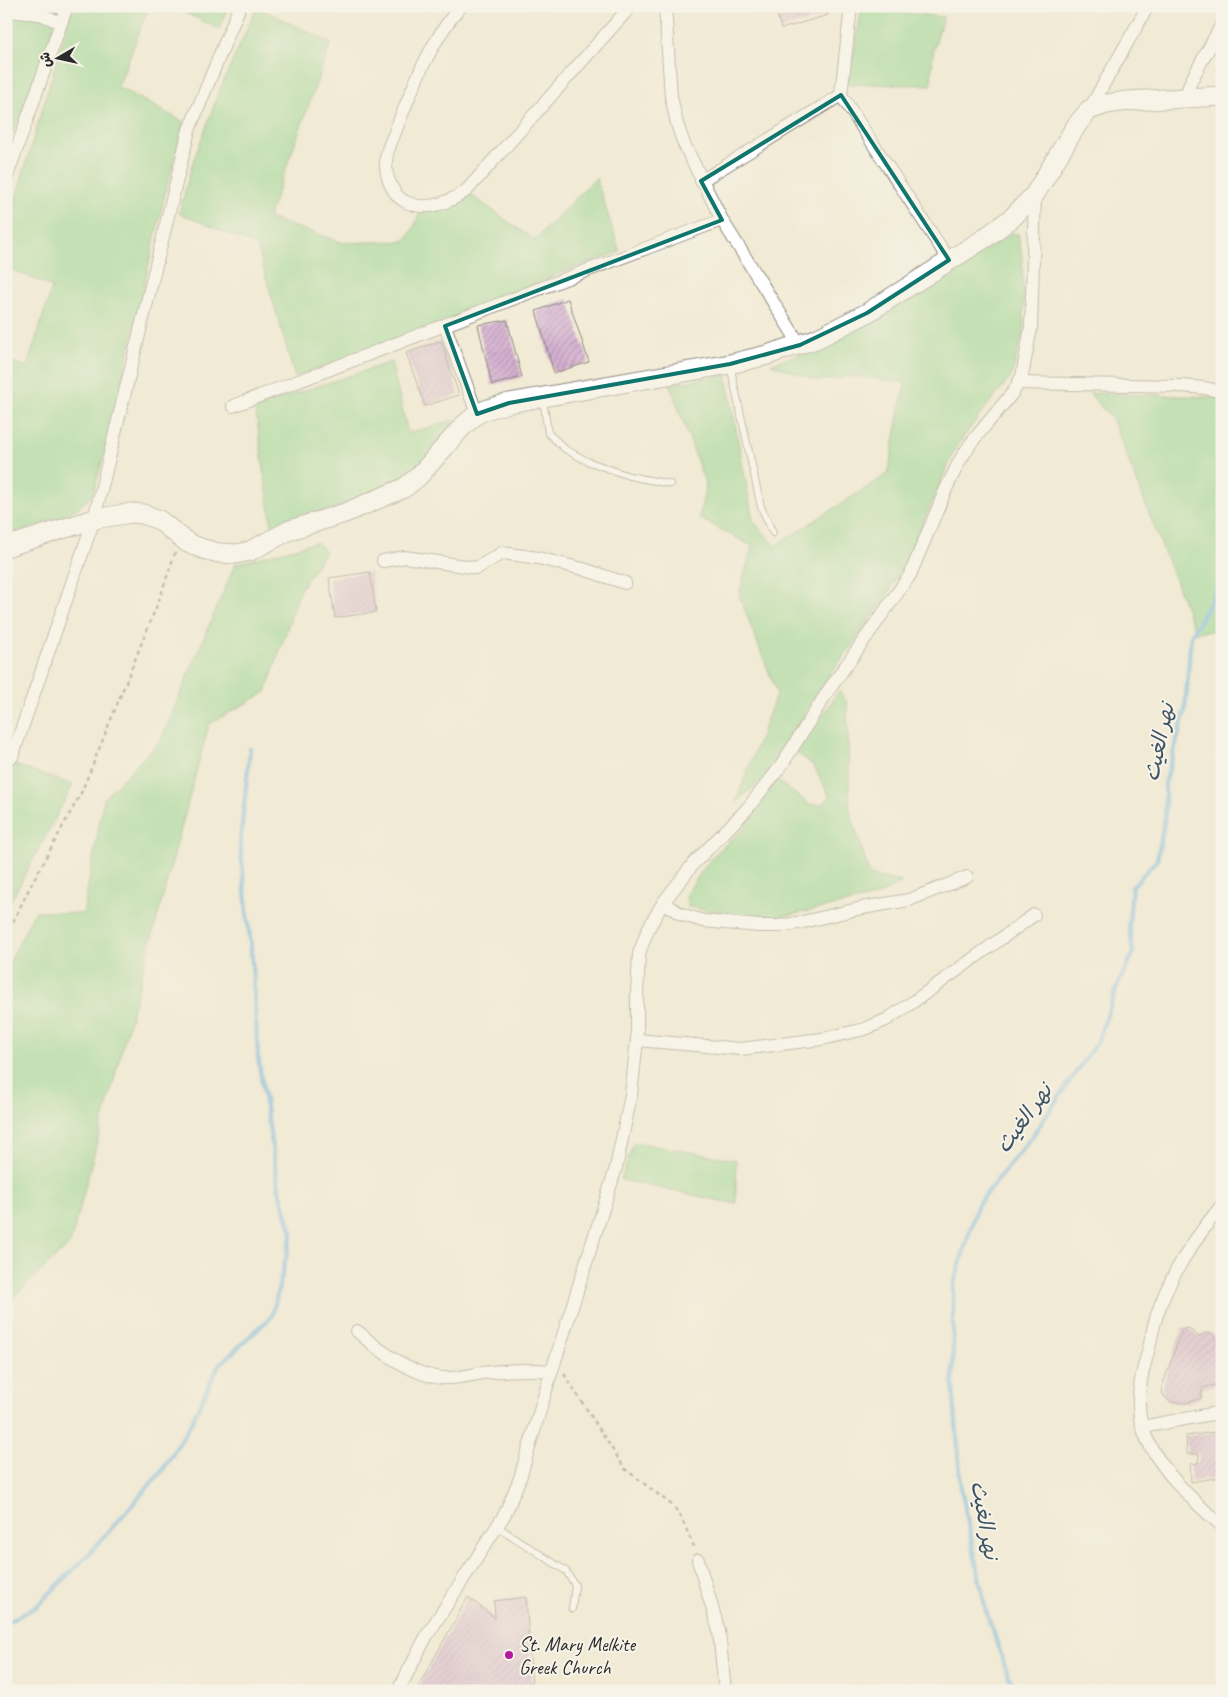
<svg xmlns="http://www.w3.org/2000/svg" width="1228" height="1697" viewBox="0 0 1228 1697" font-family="Caveat,'Playpen Sans Arabic',sans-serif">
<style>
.grass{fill:#8fd58e;stroke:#5d805c}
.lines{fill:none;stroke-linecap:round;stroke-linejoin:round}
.stream{stroke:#6ab4e3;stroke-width:4.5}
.building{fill:url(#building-hatch)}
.lane-casing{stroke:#8e8a80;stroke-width:8}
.street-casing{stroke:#8e8a80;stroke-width:14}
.secondary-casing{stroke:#8e8a80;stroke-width:21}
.path{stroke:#8e8a80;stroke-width:2.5;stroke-dasharray:4 4;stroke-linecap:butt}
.lane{stroke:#fff;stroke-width:6}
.street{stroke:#fff;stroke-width:12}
.secondary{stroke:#fff;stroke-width:19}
.marked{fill:none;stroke:#0f766e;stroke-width:4;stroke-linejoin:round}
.poi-dot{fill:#b5179e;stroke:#f7f3e8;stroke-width:2}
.labels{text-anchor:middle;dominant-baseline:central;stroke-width:4;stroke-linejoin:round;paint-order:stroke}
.poi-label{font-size:20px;fill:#2b2b2b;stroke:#f7f3e8;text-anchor:start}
.water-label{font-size:21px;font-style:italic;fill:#3e5462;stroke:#f7f3e8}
</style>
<defs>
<pattern id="building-hatch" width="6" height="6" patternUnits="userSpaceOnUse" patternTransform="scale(1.25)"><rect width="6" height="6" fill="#d5b0d1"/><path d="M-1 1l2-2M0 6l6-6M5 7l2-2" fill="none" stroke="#ad8faa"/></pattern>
</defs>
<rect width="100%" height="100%" fill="#f7f3e8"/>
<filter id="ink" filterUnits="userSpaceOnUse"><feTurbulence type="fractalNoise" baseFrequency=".02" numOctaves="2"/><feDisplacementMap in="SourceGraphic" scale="10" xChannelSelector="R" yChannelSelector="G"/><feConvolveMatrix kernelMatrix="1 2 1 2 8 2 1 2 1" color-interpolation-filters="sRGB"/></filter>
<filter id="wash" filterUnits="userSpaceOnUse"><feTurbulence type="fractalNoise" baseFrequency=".0096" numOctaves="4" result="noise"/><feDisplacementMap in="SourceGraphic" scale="20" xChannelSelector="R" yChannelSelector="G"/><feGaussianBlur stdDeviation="1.12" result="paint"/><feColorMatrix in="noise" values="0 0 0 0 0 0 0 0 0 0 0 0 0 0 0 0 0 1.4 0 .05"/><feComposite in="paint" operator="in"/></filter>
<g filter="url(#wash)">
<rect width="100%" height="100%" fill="#f1ead4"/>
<g class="grass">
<polygon points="6,6 60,6 27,101 6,147"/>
<polygon points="73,6 149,6 118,87 184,122 165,194 112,425 93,494 78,508 56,519 6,537 6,360 27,367 52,287 6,267 6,231"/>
<polygon points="171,6 228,6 219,29"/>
<polygon points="257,7 331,43 268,218 344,243 405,241 414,227 421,210 471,195 534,240 596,178 620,252 571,269 443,322 295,377 257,246 179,213 192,165 221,87"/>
<polygon points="862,8 943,17 933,52 931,85 848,84"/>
<polygon points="1010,233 1018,234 1022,257 1024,330 1011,377 986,407 956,447 919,532 886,598 822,686 766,776 735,803 777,693 739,595 752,546 699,518 706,486 670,384 726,375 753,521 775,546 888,474 905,383 855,376 819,381 771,364 816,348 945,270 989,248"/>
<polygon points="391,362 408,433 455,420 425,459 393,487 293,523 272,527 255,407"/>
<polygon points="1089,393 1210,397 1222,399 1222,630 1195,632 1113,420"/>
<polygon points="317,542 325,552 300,590 266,692 209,724 70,1244 6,1304 6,969 35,911 83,914 104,798 161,740 235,564"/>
<polygon points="839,691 847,702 850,811 870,875 902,882 875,897 780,917 734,915 688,907 686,894 712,857 742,830 775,779 810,805 824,804 829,795 814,766 797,753"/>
<polygon points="6,762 73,785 6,910"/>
<polygon points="634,1142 736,1160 736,1204 621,1180"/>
</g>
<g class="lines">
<g class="stream">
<polyline points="6,1623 37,1606 88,1555 162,1471 189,1427 219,1365 272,1316 292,1233 279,1189 258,1057 252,959 240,844 250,749"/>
<polyline points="1016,1691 1008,1675 986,1611 961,1488 953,1385 953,1287 978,1204 1031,1138 1098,1040 1119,982 1133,954 1129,924 1132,887 1157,860 1165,817 1165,783 1185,711 1191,636 1222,580"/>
</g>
</g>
<g id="blocks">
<g class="building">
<polygon points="775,6 826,6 828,15 781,29"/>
<polygon points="568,299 589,362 554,373 536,311"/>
<polygon points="507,320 522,377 492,385 478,325"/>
<polygon points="441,341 459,395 425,406 406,353"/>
<polygon points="370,572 376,612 335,618 329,578"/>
<polygon points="1189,1328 1199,1337 1204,1333 1211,1333 1217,1338 1217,1343 1222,1343 1222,1383 1202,1388 1201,1398 1186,1403 1170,1402 1163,1395 1162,1387 1182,1329"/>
<polygon points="1222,1431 1221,1477 1191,1482 1190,1464 1198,1463 1199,1454 1187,1454 1186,1436"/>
<polygon points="468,1597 495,1618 494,1601 526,1597 532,1685 520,1686 505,1691 426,1691 418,1687"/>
</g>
</g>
</g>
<g filter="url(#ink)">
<use href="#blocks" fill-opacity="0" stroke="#8e8a80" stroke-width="1"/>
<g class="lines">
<g class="lane-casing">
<g id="lane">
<polyline points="730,365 761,507 773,533"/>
<polyline points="543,399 548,433 565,449 587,461 629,476 670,484"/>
<polyline points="498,1527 566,1571 575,1585 572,1609"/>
</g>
</g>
<g class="street-casing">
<g id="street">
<path d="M461,6C431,40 413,86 397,127C393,139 385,151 386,164C386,178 393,196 406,202C427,212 450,202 467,190L631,6"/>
<polyline points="665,6 671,96 677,124 684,144 722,220 800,345"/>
<polyline points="851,6 841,95 949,260"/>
<polyline points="6,11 40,14 61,23"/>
<polyline points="1185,97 1191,81 1222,24"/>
<polyline points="1089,110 1148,6"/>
<polyline points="6,179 67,6"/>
<polyline points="701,181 841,95"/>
<polyline points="445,326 477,414"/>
<polyline points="1018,383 1181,386 1205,388 1222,392"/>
<path d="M233,406C396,345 558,280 722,220"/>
<polyline points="383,561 405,557 477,568 502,553 538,558 583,569 625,583"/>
<polyline points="12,757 94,519 189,130 240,6"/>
<polyline points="663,903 681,914 703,921 759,926 779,926 803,922 862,908 909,900 967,877"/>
<polyline points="637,1040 741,1049 822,1039 865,1029 886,1020 913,1002 1034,915"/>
<path d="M1222,1205C1195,1238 1170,1274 1157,1315C1153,1327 1151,1340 1148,1352C1141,1376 1135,1401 1142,1426C1153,1464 1193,1501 1222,1526"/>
<path d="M357,1331C378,1350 415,1377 444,1378C457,1379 470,1375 482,1373C506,1370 528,1369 552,1371"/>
<polyline points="1142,1427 1222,1412"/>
<polyline points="698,1560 719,1631 725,1691"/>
<polyline points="398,1691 426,1637 505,1514 520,1478 549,1380 616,1168 631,1095 637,1040 637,994 639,954 648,929 663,903 693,864 747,809 781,766 828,691 910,575 946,489 959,462 971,443 1014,391 1022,376 1031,328 1035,194"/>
</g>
</g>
<g class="secondary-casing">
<polyline id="secondary" points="6,547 94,519 131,513 143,514 159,520 188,543 203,549 219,553 236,554 250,551 290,530 345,513 404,488 419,476 464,425 477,414 488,409 509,403 730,364 767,355 816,339 867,313 985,238 1012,218 1035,194 1076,126 1089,110 1106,104 1128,101 1222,96"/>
</g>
<g class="path">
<polyline points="6,936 30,887 81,793 91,769 159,600 175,553"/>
<polyline points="564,1374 625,1469 672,1505 680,1515 695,1549"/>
</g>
<use href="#lane" class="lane"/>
<use href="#street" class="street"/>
<use href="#secondary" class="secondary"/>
</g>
</g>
<path d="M0 0H1228V1697H0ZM841,95L949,260L867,313L800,345L730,364L509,403L477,414L445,326L722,220L701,181Z" fill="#f1ead4" fill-opacity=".55" fill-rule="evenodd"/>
<path class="marked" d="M841,95L949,260L867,313L800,345L730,364L509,403L477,414L445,326L722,220L701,181Z"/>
<circle class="poi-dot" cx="509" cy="1655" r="5"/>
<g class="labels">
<g class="poi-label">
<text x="519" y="1644">St. Mary Melkite<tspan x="519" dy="23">Greek Church</tspan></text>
</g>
<g class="water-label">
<text transform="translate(1159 742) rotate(-78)">نهر الغيث</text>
<text transform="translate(1024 1118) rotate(-54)">نهر الغيث</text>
<text transform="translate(985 1520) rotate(80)">نهر الغيث</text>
</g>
</g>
<rect width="1228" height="1697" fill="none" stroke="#f7f3e8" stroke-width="25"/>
<g transform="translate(58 58) rotate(261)" stroke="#f7f3e8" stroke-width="4" paint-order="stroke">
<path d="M0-4L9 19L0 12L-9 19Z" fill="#2b2b2b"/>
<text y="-8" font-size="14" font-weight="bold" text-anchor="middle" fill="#2b2b2b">ش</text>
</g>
</svg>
